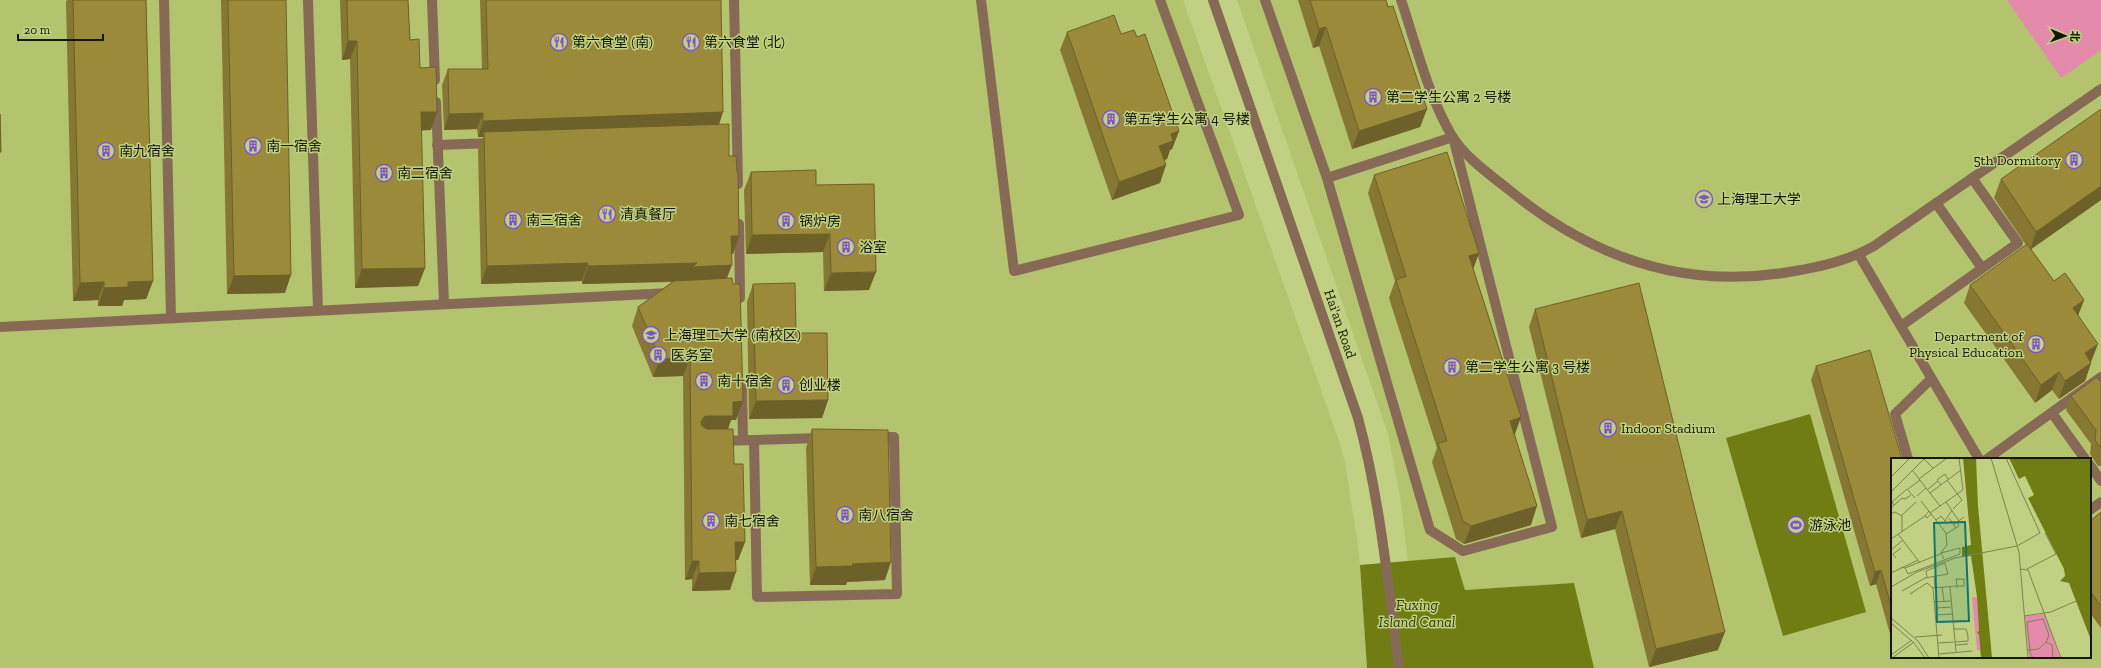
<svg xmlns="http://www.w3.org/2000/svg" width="2101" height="668" viewBox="0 0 2101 668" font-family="'Zilla Slab','Noto Sans SC',serif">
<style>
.built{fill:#b4c36d;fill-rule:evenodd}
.green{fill:#e48bab}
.water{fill:#707d13}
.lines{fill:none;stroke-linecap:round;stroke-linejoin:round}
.minor{stroke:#866a56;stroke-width:10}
.wall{fill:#867733}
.shaded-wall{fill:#6d6129}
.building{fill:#9c8a3b;stroke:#6d6129}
.labels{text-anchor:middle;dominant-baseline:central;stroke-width:3;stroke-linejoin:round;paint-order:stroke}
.poi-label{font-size:14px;fill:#131700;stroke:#c1d082;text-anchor:start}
.street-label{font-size:14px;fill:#131700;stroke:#c1d082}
.water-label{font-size:15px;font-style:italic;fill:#323902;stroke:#c1d082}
.inset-river{fill:none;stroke:#707d13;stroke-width:2}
.inset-road{fill:none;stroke:#7b864e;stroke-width:1}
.view{fill:#0f766e;fill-opacity:0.15;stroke:#0f766e;stroke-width:2}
.inset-edge{fill:none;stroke:#131700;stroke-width:2}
</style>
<rect width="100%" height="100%" fill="#c1d082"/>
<g class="built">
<polygon points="0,0 1183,0 1338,438 1345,462 1359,553 1367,668 0,668"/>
<path d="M1237,0H2101V668H1594L1574,583L1465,590L1455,557L1408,561L1400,496L1388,434ZM1892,459H2090V657H1892Z"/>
</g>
<polygon class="green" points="2007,0 2101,0 2101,50 2061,78"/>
<g class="water">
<polygon points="1810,414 1866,612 1783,636 1726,438"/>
<polygon points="1455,557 1465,590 1574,583 1594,668 1367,668 1360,565"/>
</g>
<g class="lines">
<g class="minor">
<polyline points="164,0 171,318"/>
<polyline points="308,0 318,310"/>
<polyline points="432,0 435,80"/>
<polyline points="734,0 738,184"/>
<polyline points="981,0 1014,271 1239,215 1160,0"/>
<path d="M1213,0L1358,418C1380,499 1388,584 1399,668"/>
<polyline points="1265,0 1327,178 1430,530 1463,551 1552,527 1453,137 1327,178"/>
<path d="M1401,0C1416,44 1428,96 1452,136C1465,157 1489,174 1508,189C1590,257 1683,290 1789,272C1820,267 1847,261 1874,246L2101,89"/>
<polyline points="436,102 444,303"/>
<polyline points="437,145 493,143"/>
<polyline points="1936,203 1982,268"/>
<polyline points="739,224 740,298"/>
<polyline points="1859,255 1979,459"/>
<polyline points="1901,326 2018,243 1972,178"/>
<polyline points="0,327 669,293"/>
<polyline points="742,388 743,440"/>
<polyline points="2052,413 2085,459"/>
<polyline points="754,440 757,597 897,594 894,437 875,437"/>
<polyline points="719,441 821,438"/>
<polyline points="1908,459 1895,414 1931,379"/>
<polyline points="1987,459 2101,377"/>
<polyline points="2090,465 2101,481"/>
<polyline points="2090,510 2101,502"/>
</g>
</g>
<g class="wall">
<polygon points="67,0 146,0 153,281 146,299 124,300 122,306 98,306 98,300 73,301 66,2"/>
<polygon points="221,0 286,0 285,293 227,294"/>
<polygon points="340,0 408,0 410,40 420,68 431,130 421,130 425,268 418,286 355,288 350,59 342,60"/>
<polygon points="480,0 721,0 719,124 729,156 739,236 733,254 732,254 727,278 736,420 731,420 728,429 734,464 745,542 738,560 736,560 730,590 692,591 692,579 685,580 683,376 653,377 632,326 638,307 672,282 582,284 582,281 481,284 478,150 483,137 478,137 477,129 444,130 442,85 448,69 482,69"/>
<polygon points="1298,0 1386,0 1427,109 1420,127 1352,149 1319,46 1313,48"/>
<polygon points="1067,32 1121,34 1137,37 1179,131 1172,149 1170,150 1167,159 1165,160 1160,183 1112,200 1060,50"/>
<polygon points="751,172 816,185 869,290 824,291 823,252 746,254 744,190"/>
<polygon points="1374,175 1479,253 1473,269 1521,417 1515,434 1531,525 1464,544 1456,539 1432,462 1437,448 1389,298 1395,281 1368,193"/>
<polygon points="2001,179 2101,200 2031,249 2054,281 2084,300 2078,316 2091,363 2085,381 2059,399 2052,390 2035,403 1964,303 1970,285 2026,245 1994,198"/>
<polygon points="753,284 796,333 828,400 822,418 749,419 747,302"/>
<polygon points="1535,309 1718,650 1649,667 1615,529 1581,538 1529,327"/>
<polygon points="1816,366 1892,459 1892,641 1876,584 1870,586 1811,380"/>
<polygon points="2101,382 2101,466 2098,466 2090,454 2091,444 2066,410 2071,396"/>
<polygon points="812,429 885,580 847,582 846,585 810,585 806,448"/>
<polygon points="2101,512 2101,628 2090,613 2090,519 2091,520"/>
</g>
<g class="shaded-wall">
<polygon points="1326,27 1319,46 1313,48 1319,29"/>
<polygon points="348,41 357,41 350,59 342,60"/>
<polygon points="1427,109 1420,127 1352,149 1359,131"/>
<polygon points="421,112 437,112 431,130 414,131"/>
<polygon points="723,112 718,128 484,132 483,137 478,137 483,121"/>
<polygon points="483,113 477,129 444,130 449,114"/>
<polygon points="1179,131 1172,149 1170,150 1167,159 1153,164 1159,146 1171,134"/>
<polygon points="1166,165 1160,183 1112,200 1119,182"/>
<polygon points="2101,186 2101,200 2030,250 2036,232"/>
<polygon points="830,234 823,252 746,254 752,235"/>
<polygon points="731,236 739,236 733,254 725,254"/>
<polygon points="1479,253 1472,272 1469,256"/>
<polygon points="588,263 582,281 481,284 487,266"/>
<polygon points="697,263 732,265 725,283 687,281 582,284 588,266"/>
<polygon points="425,268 418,286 355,288 362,269"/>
<polygon points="876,272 869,290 824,291 831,273"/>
<polygon points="291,275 285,293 227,294 234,276"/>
<polygon points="153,281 146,299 124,300 122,306 98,306 104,288 128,282"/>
<polygon points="104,282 98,300 73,301 80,283"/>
<polygon points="2084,300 2077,318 2073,308"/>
<polygon points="2098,344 2091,362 2085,353"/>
<polygon points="690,358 683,376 653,377 660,359"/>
<polygon points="2091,363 2085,381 2059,399 2065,381"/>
<polygon points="2059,372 2052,390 2035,403 2041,385"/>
<polygon points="828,400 822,418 749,419 756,401"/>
<polygon points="743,401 736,420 731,420 726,434 700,435 701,422 704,417 733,402"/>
<polygon points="1521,417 1514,436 1510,421"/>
<polygon points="1537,506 1531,525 1464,544 1471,526"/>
<polygon points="1622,511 1615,529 1581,538 1587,520"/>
<polygon points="735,542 745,542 738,560 729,560"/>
<polygon points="692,561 699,561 692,579 685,580"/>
<polygon points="891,562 885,580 847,582 846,585 810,585 816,567 852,564"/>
<polygon points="1881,570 1876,584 1870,586 1875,572"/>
<polygon points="736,572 730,590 692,591 699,573"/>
<polygon points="1725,632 1718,650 1649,667 1656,649"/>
</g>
<g class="building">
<polygon points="73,0 146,0 153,281 128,282 128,287 104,288 104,282 80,283"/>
<polygon points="228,0 286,0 291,275 234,276"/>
<polygon points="347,0 408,0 410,40 419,39 420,68 436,67 437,112 421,112 425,268 362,269 357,41 348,41"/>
<polygon points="486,0 721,0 723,112 483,121 483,113 449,114 448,69 488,69"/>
<polygon points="1310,0 1386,0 1388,7 1393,6 1427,109 1359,131 1326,27 1319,29"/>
<polygon points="1114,15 1121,34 1134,30 1137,37 1145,34 1179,131 1171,134 1173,141 1159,146 1166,165 1119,182 1067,32"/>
<polygon points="2101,109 2101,186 2036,232 2001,179"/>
<polygon points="0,114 1,152 0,152"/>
<polygon points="729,124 729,156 736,156 737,172 738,172 739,236 731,236 732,265 692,267 697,263 588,266 588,263 487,266 484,132"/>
<polygon points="1447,152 1479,253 1469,256 1521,417 1510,421 1537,506 1471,526 1463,521 1438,443 1447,441 1396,280 1406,276 1374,175"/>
<polygon points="816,170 816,185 874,184 876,272 831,273 830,234 752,235 751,172"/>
<polygon points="2027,244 2054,281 2065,273 2084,300 2073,308 2098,344 2085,353 2091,363 2065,381 2059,372 2041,385 1970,285"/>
<polygon points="732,278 733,284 740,284 743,401 733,402 733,416 707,416 704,417 701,422 702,426 707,429 733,429 734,464 743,464 745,542 735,542 736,572 699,573 699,561 692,561 690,358 660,359 638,307 674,281"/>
<polygon points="795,283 796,333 827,333 828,400 756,401 753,284"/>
<polygon points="1639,283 1725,632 1656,649 1622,511 1587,520 1535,309"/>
<polygon points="1870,350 1902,459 1892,459 1892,609 1881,570 1875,572 1816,366"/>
<polygon points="2097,377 2101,382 2101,448 2095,440 2096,430 2071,396"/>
<polygon points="812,429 888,430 891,562 852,564 853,566 816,567"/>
<polygon points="2101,512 2101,606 2090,591 2090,519 2091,520"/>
</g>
<defs>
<g id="restaurant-ring" transform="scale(0.9)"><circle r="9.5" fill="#c1d082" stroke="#7f53cc" stroke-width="1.5"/><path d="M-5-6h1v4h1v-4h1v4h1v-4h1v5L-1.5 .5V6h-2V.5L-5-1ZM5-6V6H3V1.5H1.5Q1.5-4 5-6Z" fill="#7f53cc"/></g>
<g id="building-ring" transform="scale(0.9)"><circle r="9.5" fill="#c1d082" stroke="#7f53cc" stroke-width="1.5"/><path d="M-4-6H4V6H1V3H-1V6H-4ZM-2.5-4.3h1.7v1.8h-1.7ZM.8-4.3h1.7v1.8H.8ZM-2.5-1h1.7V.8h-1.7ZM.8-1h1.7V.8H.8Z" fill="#7f53cc"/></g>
<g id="university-ring" transform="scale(0.9)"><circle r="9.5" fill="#c1d082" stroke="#7f53cc" stroke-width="1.5"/><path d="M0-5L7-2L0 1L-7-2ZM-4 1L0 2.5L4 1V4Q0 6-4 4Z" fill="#7f53cc"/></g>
<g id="stadium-ring" transform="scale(0.9)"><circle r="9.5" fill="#c1d082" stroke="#7f53cc" stroke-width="1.5"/><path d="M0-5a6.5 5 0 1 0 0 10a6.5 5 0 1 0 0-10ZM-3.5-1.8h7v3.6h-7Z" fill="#7f53cc"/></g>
</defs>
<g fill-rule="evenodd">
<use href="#restaurant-ring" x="559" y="42"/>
<use href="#restaurant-ring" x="691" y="42"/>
<use href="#building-ring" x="1373" y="97"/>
<use href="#building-ring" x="1111" y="119"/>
<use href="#building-ring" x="253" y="146"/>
<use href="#building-ring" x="106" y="151"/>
<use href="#building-ring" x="2074" y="160"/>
<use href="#building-ring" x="384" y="173"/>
<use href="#university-ring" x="1704" y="199"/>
<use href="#restaurant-ring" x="607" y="214"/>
<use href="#building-ring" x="513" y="220"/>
<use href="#building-ring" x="786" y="221"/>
<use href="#building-ring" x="846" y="247"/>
<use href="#university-ring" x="651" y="335"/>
<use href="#building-ring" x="2036" y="344"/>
<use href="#building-ring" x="658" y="355"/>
<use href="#building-ring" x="1452" y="367"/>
<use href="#building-ring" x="704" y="381"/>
<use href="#building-ring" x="786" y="385"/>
<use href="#building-ring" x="1608" y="428"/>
<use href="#building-ring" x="845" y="515"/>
<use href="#building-ring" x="711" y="521"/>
<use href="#stadium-ring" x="1796" y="525"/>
</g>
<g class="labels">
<g class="poi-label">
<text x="572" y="42">第六食堂 (南)</text>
<text x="704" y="42">第六食堂 (北)</text>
<text x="1386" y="97">第二学生公寓 2 号楼</text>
<text x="1124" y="119">第五学生公寓 4 号楼</text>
<text x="266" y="146">南一宿舍</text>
<text x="119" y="151">南九宿舍</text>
<text x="2061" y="160" text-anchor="end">5th Dormitory</text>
<text x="397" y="173">南二宿舍</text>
<text x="1717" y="199">上海理工大学</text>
<text x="620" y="214">清真餐厅</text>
<text x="526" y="220">南三宿舍</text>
<text x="799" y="221">锅炉房</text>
<text x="859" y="247">浴室</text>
<text x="664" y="335">上海理工大学 (南校区)</text>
<text x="2023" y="336" text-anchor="end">Department of<tspan x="2023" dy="16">Physical Education</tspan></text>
<text x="671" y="355">医务室</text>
<text x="1465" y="367">第二学生公寓 3 号楼</text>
<text x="717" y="381">南十宿舍</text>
<text x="799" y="385">创业楼</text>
<text x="1621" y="428">Indoor Stadium</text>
<text x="858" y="515">南八宿舍</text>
<text x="724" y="521">南七宿舍</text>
<text x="1809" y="525">游泳池</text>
</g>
<g class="street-label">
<text transform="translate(1340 324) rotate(71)">Hai'an Road</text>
</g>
<g class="water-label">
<text x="1417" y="605">Fuxing<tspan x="1417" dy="17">Island Canal</tspan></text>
</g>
</g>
<g transform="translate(1891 458)">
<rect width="200" height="200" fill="#c1d082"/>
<path d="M81,139H86L88,173L86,175L88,177L89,192H86ZM154,156L169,200H138L134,158Z" fill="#e48bab"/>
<path d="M72,0H85L87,48L101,200H90L88,177L86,174L88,173L86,139L80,98L71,99V89L80,87ZM118,0H200V182L178,125L169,123L174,118L173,111L137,40L143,37L134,18L128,21Z" fill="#707d13"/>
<path class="inset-river" d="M174,0L200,54"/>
<path class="inset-road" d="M100,0L128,94L137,200M115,0L149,75L126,88M33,1L43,11M22,13L49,48M1,18L19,0M28,21L56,0M56,22L71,42L62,51M50,27L46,22L54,16L57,21M17,31L29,22M36,32L47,23M0,34L34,0M39,35L70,12M26,38L35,30M55,44L68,63M3,47L1,44L16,31L24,40M0,50L11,40L14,41L20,37M38,53L34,58L36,60L40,56M39,55L72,32L68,0M0,56L4,54L11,58M58,60L65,70M45,62L50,58L54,63L61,52M62,67L73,59M11,74V57L25,44M7,76L29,105M55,76L68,68L66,64M0,81L34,58M0,92L12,82M5,100L2,96L10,90M10,109L14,110L49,96L56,87L55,75L30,43M14,110L17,116L69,96V90L50,95L53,101M129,111L137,112L170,200M136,111L165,96L154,75M0,115L27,102M43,118L44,130M66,128H73V121H65L66,128V130M0,129L26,114L64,100L126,88M51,129L53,143M59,129L65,194M42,130L66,128M11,133L34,120L57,116L54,105L35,113L36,119M19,136L36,125L42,130L48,200M43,144L60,143M44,150L60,149M44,157L61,156M133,158L160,154L185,143M0,160L27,183L38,200M0,165L23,185L34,200M62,171H75L77,178V183L64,184M24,179L51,177M155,184L161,187L162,200M47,185L63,184M64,187L77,186M136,192H139L147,191L149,190L155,184L158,177L152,161L136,164V165L139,192V195L142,200M48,196L81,193M0,197L21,182M1,200L23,184"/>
<path class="view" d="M74,64L78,163L46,164L43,65Z"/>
<rect width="200" height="200" class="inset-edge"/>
</g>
<g transform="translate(2065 36) rotate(92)" stroke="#c1d082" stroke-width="3" paint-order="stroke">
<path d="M0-3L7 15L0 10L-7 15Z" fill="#131700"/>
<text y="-6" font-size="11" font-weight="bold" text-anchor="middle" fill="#131700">北</text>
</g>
<path d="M18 34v6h85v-6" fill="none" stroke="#131700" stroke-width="2"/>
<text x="24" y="34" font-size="12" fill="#131700" stroke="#c1d082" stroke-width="3" paint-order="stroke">20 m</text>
</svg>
